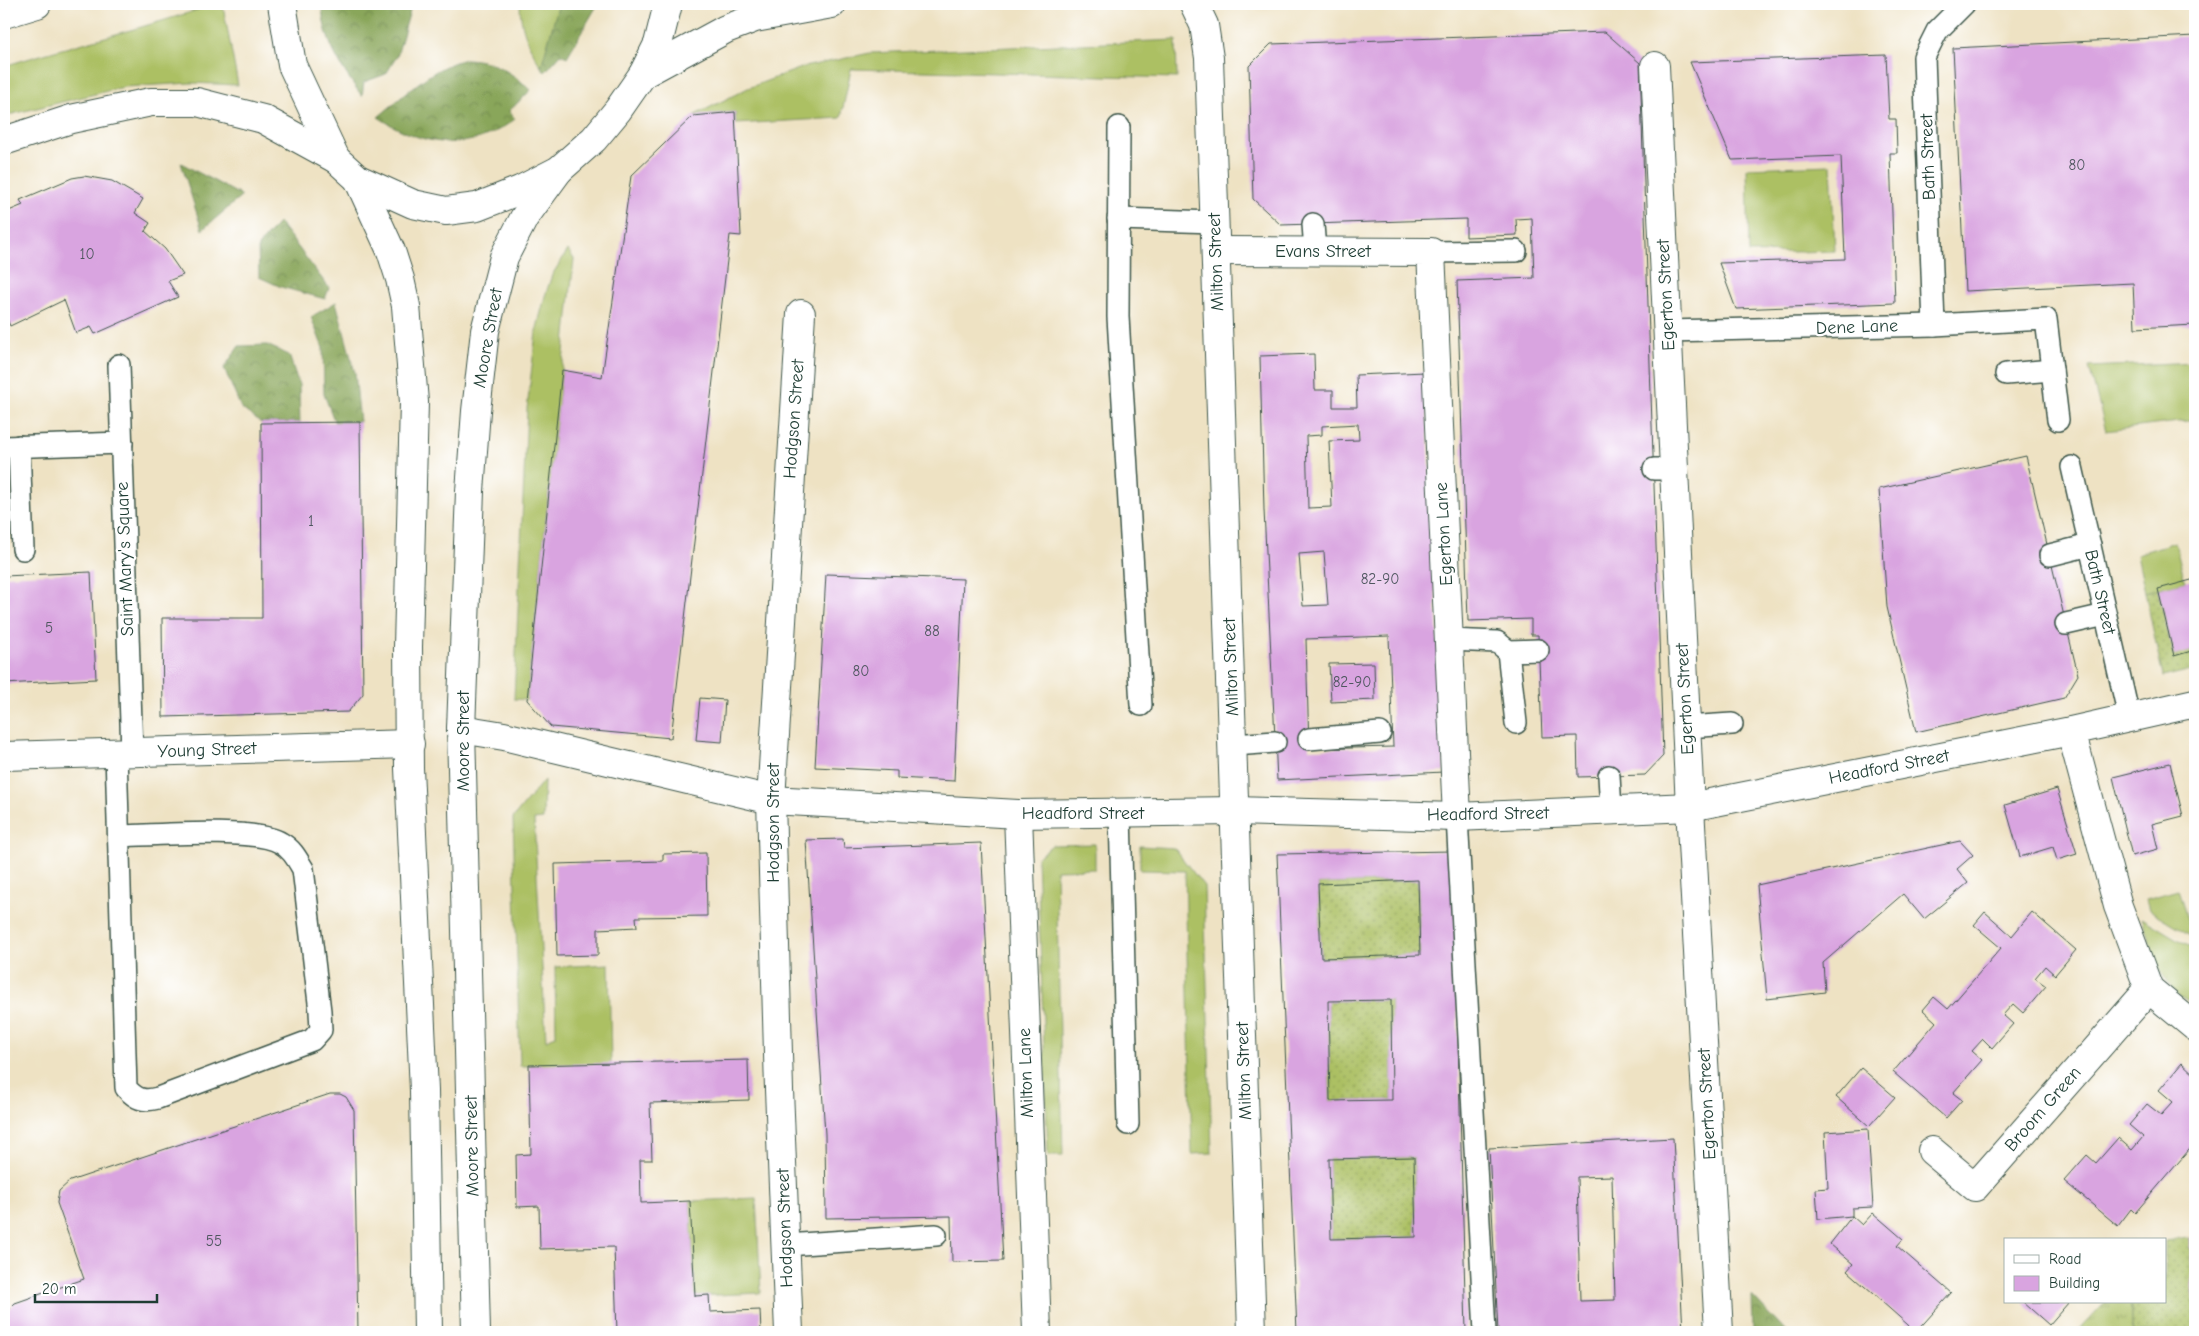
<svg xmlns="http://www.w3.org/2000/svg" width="2199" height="1336" viewBox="0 0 2199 1336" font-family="'Comic Neue',sans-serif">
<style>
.grass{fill:#acc064;stroke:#667e4c}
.forest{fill:url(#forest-crowns);stroke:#547247}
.park{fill:url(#park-tufts);stroke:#667e4c}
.garden{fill:url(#garden-dots);stroke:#667e4c}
.building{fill:#d9a4e0;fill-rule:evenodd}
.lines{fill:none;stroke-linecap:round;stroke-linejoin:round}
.lane-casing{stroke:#3e5649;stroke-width:24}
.street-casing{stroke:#3e5649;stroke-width:30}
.secondary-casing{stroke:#3e5649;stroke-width:30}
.highway-casing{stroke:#3e5649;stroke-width:30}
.lane{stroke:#fff;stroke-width:21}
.street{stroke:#fff;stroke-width:28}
.secondary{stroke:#fff;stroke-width:28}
.highway{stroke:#fff;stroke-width:28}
.labels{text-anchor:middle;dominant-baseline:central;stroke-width:4.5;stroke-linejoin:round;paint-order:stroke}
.number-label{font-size:15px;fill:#4e575f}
.street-label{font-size:18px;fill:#1f3d34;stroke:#fff}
</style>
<defs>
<pattern id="forest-crowns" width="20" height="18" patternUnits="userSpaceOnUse" patternTransform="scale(1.25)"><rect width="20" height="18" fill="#89a65a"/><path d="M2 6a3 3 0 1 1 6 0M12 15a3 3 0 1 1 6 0" fill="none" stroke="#6f884b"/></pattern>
<pattern id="park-tufts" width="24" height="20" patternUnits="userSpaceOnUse" patternTransform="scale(1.25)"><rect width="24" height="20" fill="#acc064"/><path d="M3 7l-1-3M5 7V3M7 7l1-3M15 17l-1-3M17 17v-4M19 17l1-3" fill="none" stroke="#8b9d53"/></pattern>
<pattern id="garden-dots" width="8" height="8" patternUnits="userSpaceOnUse" patternTransform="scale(1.25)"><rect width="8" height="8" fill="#acc064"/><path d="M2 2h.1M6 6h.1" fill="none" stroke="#8b9d53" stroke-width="1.8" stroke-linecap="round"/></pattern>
</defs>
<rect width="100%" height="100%" fill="#fff"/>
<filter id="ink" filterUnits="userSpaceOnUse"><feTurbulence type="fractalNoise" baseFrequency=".02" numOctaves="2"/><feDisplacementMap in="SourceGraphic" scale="10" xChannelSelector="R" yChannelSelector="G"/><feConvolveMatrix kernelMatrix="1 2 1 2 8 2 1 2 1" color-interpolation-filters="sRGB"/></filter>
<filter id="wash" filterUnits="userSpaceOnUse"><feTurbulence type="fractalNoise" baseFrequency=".0096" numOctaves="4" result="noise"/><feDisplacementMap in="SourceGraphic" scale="20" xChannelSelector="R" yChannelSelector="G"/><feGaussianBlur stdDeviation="1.12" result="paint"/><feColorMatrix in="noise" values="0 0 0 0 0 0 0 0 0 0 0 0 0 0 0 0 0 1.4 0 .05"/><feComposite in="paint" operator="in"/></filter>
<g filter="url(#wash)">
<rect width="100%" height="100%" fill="#eee2c3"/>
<g class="grass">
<path d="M215,4L223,6L238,85L191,83L124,87L4,116V66C74,44 146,28 215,4Z"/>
<path d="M520,4H559L541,67C529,46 520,29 520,4Z"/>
<polygon points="1176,40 1177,78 851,69 841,118 736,124 735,112 693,116 748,88 804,67 870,53"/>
<polygon points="1831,165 1835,251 1749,253 1747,168"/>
<polygon points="568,250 574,259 527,700 514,699 527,409 536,332 545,296 552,275"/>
<polygon points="2195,362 2195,420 2106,431 2089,367"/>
<polygon points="2175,542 2185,582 2145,592 2137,554"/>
<polygon points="544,780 543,819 534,820 546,1040 556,1036 555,967 609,964 611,1064 520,1066 513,818"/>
<polygon points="1095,844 1095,869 1056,870 1063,1156 1048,1156 1037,858 1052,845"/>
<polygon points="1140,846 1174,848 1204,886 1212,1153 1192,1154 1185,871 1140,870"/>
<polygon points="2178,890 2190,928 2195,928 2195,938 2149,910 2146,899"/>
<path d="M2142,918L2195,950V1005C2160,991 2153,951 2142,918Z"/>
<polygon points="756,1198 761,1293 695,1296 690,1201"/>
</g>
<g class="forest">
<path d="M322,4H412L397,56L386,74L364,82L362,96C341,68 323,40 322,4Z"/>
<polygon points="559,4 598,4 567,57 561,54 545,72 541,67"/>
<path d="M466,59C493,60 511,72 531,90L509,111L515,119C470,154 423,147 378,117C405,95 431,67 466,59Z"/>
<polygon points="181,163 242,196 202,230"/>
<polygon points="279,222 329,288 325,299 281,287 259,277 258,246"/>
<polygon points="336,302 355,373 360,422 335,423 324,394 323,348 311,317"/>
<polygon points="267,345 289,355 299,385 300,423 261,423 241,408 224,368 239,346"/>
<polygon points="1752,1296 1786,1332 1753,1332"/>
</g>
<polygon class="park" points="2105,1302 2131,1302 2131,1326 2134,1332 2077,1332"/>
<g class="garden">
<polygon points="2158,589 2174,655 2195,650 2195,669 2163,677 2145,592"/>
<polygon points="1418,880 1420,955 1321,958 1318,884"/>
<polygon points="1391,1000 1392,1100 1330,1101 1328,1001"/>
<polygon points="1414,1157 1416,1237 1331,1239 1329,1159"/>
<polygon points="2189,1238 2195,1298 2195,1332 2134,1332 2131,1326 2131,1302 2165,1302 2165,1241"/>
</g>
<g id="blocks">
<g class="building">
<polygon points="1605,32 1640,63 1663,756 1645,775 1578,777 1577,736 1542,737 1538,635 1531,635 1531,619 1468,621 1457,281 1534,278 1532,218 1516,219 1517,235 1466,237 1466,219 1281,225 1253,199 1249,66 1271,44"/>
<polygon points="2195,36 2195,325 2135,328 2133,283 1965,291 1953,48"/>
<polygon points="1886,55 1889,119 1896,119 1897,153 1890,153 1895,303 1736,309 1719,263 1845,259 1841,156 1732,160 1690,62"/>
<polygon points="735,112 741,236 730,235 671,738 551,727 527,700 562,370 602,377 631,176 693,116"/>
<polygon points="84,176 112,181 143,199 135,213 150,223 145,231 165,249 183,275 168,281 178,297 95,334 91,327 76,333 64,300 10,326 7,319 4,320 4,213 23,205 20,200 72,178"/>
<path d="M1314,354L1315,390H1333V407H1357L1356,375L1425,372L1444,772L1277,780L1264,510L1260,356ZM1358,424L1359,440L1329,441L1332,507L1308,508L1306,436L1322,435V426ZM1324,552L1328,605L1303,606L1299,554ZM1389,636L1393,747L1309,749L1306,639Z"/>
<polygon points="360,422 363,694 348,712 163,717 162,618 262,618 261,423"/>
<polygon points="2026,456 2078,675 2064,698 1916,732 1887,607 1879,489"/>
<polygon points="91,572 96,679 4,684 4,576"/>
<polygon points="826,574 963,579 954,781 897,778 897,771 815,767"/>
<polygon points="2195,579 2195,650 2174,656 2158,589"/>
<polygon points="1374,663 1375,700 1331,702 1329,664"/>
<polygon points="700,698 725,700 722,742 696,740"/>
<polygon points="2170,763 2183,816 2152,824 2158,849 2132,856 2113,777"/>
<polygon points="2057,789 2077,854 2057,860 2053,847 2020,857 2005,805"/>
<polygon points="843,839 844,848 981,843 1003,1261 952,1262 951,1216 826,1218 825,1134 806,840"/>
<polygon points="1960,841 1973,855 1957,869 1968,883 1924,919 1903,894 1823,963 1825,992 1767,999 1757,885"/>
<path d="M1453,851L1466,1332H1297L1277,854ZM1418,880L1420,955L1321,958L1318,884ZM1391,1000L1392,1100L1330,1101L1328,1001ZM1414,1157L1416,1237L1331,1239L1329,1159Z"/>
<polygon points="706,853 707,916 636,917 637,927 598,929 598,955 557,956 555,864 663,861 663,854"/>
<polygon points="1985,912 2012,936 2032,912 2076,950 2055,975 2045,966 2035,978 2046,986 2023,1013 2013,1004 2003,1015 2013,1024 1992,1048 1983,1039 1972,1051 1982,1060 1953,1093 1962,1100 1946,1118 1893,1072 1936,1022 1923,1010 1934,997 1948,1009 2001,948 1974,925"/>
<polygon points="748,1060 749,1100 650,1103 652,1160 640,1160 641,1203 690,1201 695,1296 709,1295 710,1312 760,1310 761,1332 617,1332 614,1247 540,1249 539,1206 517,1207 516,1155 531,1154 529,1065"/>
<polygon points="2182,1063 2195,1075 2195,1143 2135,1213 2131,1209 2118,1226 2064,1181 2087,1155 2096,1163 2118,1138 2132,1150 2143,1137 2129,1125 2147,1104 2161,1115 2173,1102 2159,1090"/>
<polygon points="1861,1068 1895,1097 1869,1126 1836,1097"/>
<polygon points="330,1094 340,1094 346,1097 354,1110 358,1332 11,1332 6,1319 10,1308 15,1303 84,1279 57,1203 59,1191 70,1181"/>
<polygon points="1868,1129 1873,1207 1852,1208 1852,1216 1862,1225 1873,1213 1903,1239 1897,1246 1951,1293 1916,1332 1847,1271 1853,1264 1830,1244 1852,1216 1818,1219 1816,1189 1828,1188 1825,1132"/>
<path d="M1673,1138L1683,1332H1498L1489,1148ZM1612,1176L1615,1300L1580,1301L1577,1177Z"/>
<polygon points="2189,1238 2195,1238 2195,1301 2194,1301"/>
<polygon points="2023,1302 2069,1302 2049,1325"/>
</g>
</g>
</g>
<g filter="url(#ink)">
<use href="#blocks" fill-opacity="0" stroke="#3e5649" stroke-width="1"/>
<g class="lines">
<g class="lane-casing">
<g id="lane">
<polyline points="1119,127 1118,317 1141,705"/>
<polyline points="1118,219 1215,222"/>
<polyline points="1313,224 1315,251"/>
<polyline points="1431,252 1516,251"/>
<polyline points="1934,325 1924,57 1937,31 1964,4"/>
<polyline points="1667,331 1934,325 2046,319 2058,420"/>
<polyline points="119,365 132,752"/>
<polyline points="2006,374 2052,370"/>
<polyline points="19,446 23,549"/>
<polyline points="4,447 122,443"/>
<polyline points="2072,467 2129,717"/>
<polyline points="1654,469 1674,469"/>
<polyline points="2050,555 2090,545"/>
<polyline points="2066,624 2105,615"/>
<polyline points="1449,640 1497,642 1508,651 1538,650"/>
<polyline points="1508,651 1516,723"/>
<polyline points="1686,727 1732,724"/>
<polyline points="1309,739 1380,733"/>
<polyline points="1234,745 1275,742"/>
<path d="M116,753L126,1088C136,1099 143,1102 158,1098L312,1040L321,1030L320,1011L303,869C297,859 292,849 281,843C256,827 154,835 120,836"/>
<polyline points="1609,776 1611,810"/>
<polyline points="1120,813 1128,1124"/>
<polyline points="1457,817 1485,1332"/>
<polyline points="786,1245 936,1235"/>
</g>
</g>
<g class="street-casing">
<g id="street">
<polyline points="1194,4 1204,25 1209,58 1252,1332"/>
<polyline points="1655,66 1690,807 1719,1332"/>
<polyline points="1216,251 1431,252 1457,817"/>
<polyline points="461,729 504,736 771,800 1018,814 1236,811 1457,817 1690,807 2071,731 2195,703"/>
<polyline points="2071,731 2118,906 2149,989 2195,1027"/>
<polyline points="4,756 410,744"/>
<polyline points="1018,814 1037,1332"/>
<polyline points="1932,1151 1975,1187 2149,989"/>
<polyline points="789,1332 779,1090 771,800 801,314"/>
</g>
</g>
<g class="secondary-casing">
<g id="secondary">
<polyline points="358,179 391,251 400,279 406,306 414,402 408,647 409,768 424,1091 428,1332"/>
<polyline points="476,1332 461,729 470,491 476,411 485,331 504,257 524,218 559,170"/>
</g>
</g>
<g class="highway-casing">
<g id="highway">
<polyline points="282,4 292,65 336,159 358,179 413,204 446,211 477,207 520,190 559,170 594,139 618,110 643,74 658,44 668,4"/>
<polyline points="4,14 37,4"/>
<polyline points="643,74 726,29 755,18 832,4"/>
<polyline points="4,141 71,119 151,102 197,102 263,119 336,159"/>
</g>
</g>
<use href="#lane" class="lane"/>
<use href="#street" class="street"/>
<use href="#secondary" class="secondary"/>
<use href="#highway" class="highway"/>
</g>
</g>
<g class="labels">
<g class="number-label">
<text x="2077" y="165">80</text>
<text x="87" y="254">10</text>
<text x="311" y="521">1</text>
<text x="1380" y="579">82-90</text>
<text x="49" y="628">5</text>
<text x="932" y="631">88</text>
<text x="861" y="671">80</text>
<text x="1352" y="682">82-90</text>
<text x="214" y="1241">55</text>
</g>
<g class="street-label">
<text transform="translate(1928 157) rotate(-92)">Bath Street</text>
<text x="1323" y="251">Evans Street</text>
<text transform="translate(1216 262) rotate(-92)">Milton Street</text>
<text transform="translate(1666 295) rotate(-93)">Egerton Street</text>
<text transform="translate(1857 327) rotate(-2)">Dene Lane</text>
<text transform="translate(488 338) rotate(-80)">Moore Street</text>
<text transform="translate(794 419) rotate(-86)">Hodgson Street</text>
<text transform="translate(1444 534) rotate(-93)">Egerton Lane</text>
<text transform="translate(125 559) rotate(-92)">Saint Mary's Square</text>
<text transform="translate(2100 592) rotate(77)">Bath Street</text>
<text transform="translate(1231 667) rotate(-92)">Milton Street</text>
<text transform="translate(1685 699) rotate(-93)">Egerton Street</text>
<text transform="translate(463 741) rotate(-90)">Moore Street</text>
<text transform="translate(207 750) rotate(-2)">Young Street</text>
<text transform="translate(1889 767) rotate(-11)">Headford Street</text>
<text x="1083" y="813">Headford Street</text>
<text transform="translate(1488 814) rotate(-1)">Headford Street</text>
<text transform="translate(773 823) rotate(-90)">Hodgson Street</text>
<text transform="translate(1244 1071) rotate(-92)">Milton Street</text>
<text transform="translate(1026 1073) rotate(-92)">Milton Lane</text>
<text transform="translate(1707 1104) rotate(-93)">Egerton Street</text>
<text transform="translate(2043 1109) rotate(-49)">Broom Green</text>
<text transform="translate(472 1146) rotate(-91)">Moore Street</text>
<text transform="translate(785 1228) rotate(-92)">Hodgson Street</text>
</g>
</g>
<rect width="2199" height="1336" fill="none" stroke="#fff" stroke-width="20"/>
<rect x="2004" y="1238" width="162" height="65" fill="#ffffff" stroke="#a5b1ae"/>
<rect x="2014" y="1255" width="25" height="8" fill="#ffffff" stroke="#a5b1ae"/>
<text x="2049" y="1264" font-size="15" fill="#1f3d34">Road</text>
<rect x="2014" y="1276" width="25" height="15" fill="#d9a4e0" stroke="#a5b1ae"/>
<text x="2049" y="1288" font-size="15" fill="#1f3d34">Building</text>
<path d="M35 1294v8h122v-8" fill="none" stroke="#1f3d34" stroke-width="2.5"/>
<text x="42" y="1294" font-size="15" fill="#1f3d34" stroke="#ffffff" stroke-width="4" paint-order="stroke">20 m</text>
</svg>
